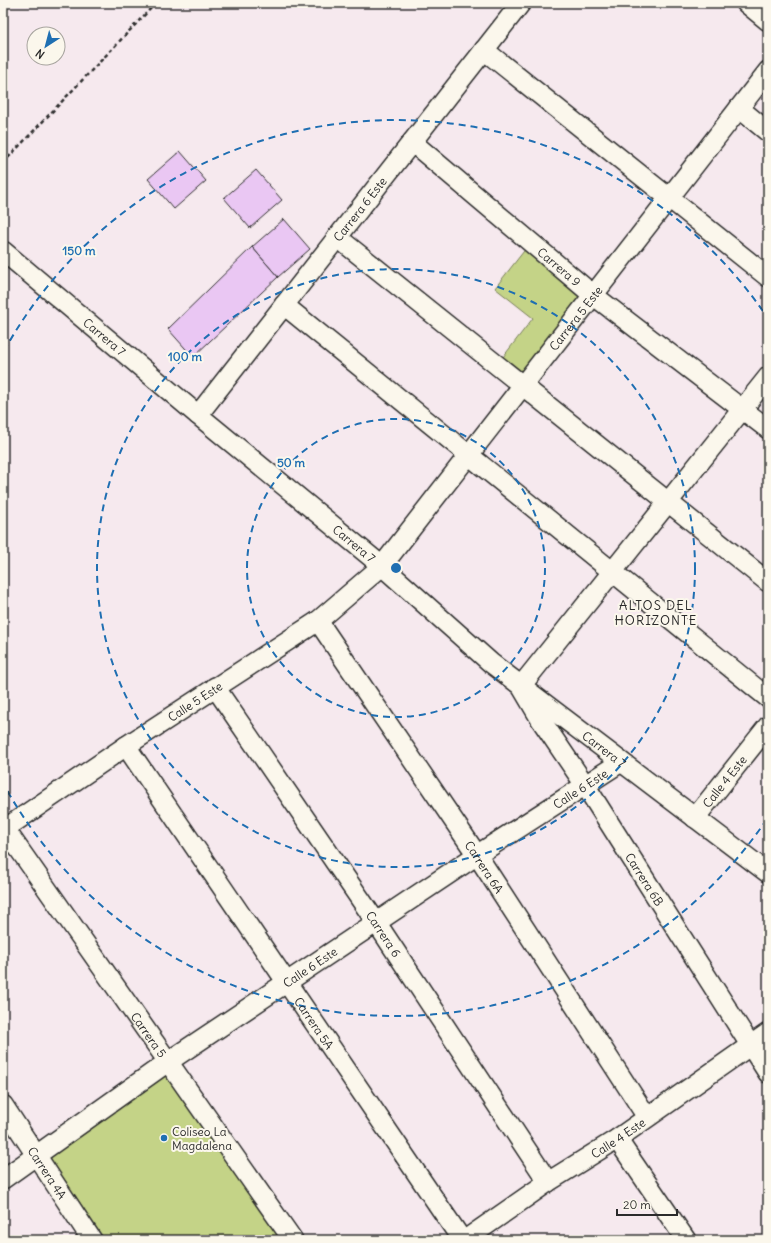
<svg xmlns="http://www.w3.org/2000/svg" width="771" height="1243" viewBox="0 0 771 1243" font-family="Delius,sans-serif">
<style>
.green{fill:#c4d387;stroke:#787f59}
.building{fill:#eac7f3;stroke:#2b2b2b}
.lines{fill:none;stroke-linecap:round;stroke-linejoin:round}
.minor-casing{stroke:#2b2b2b;stroke-width:22}
.path{stroke:#2b2b2b;stroke-width:2.5;stroke-dasharray:4 3;stroke-linecap:butt}
.minor{stroke:#fbf7ec;stroke-width:19}
.ring{fill:none;stroke:#1f6fb2;stroke-width:2;stroke-dasharray:7 5}
.poi-dot{fill:#1f6fb2;stroke:#fbf7ec;stroke-width:1.5}
.labels{text-anchor:middle;dominant-baseline:central;stroke-width:4;stroke-linejoin:round;paint-order:stroke}
.street-label{font-size:12px;fill:#2b2b2b;stroke:#fbf7ec}
.poi-label{font-size:12px;fill:#2b2b2b;stroke:#fbf7ec;text-anchor:start}
.neighbourhood-label{font-size:13px;letter-spacing:1px;fill:#2b2b2b;stroke:#fbf7ec}
.centre{fill:#1f6fb2;stroke:#fbf7ec;stroke-width:2}
.ring-label{font-size:12px;text-anchor:middle;font-weight:bold;fill:#1f6fb2;stroke:#fbf7ec;stroke-width:4;stroke-linejoin:round;paint-order:stroke}
</style>
<rect width="100%" height="100%" fill="#f6e9ee"/>
<filter id="ink" filterUnits="userSpaceOnUse"><feTurbulence type="fractalNoise" baseFrequency=".025" numOctaves="2"/><feDisplacementMap in="SourceGraphic" scale="8" xChannelSelector="R" yChannelSelector="G"/><feConvolveMatrix kernelMatrix="1 2 1 2 8 2 1 2 1" color-interpolation-filters="sRGB"/></filter>
<g filter="url(#ink)">
<g class="green">
<polygon points="531,242 589,287 519,376 500,361 533,318 495,288"/>
<polygon points="174,1070 289,1240 105,1240 50,1158"/>
</g>
<g class="building">
<polygon points="180,151 206,181 174,209 148,179"/>
<polygon points="256,170 282,200 250,228 224,198"/>
<polygon points="284,219 310,249 278,277 252,247"/>
<polygon points="252,247 278,277 193,357 168,329"/>
</g>
<g class="lines">
<g class="minor-casing">
<g id="minor">
<polyline points="746,3 768,21"/>
<polyline points="484,50 768,277"/>
<polyline points="739,108 768,132"/>
<path id="s1" d="M412,142L593,295L768,429"/>
<polyline points="337,237 768,582"/>
<path id="s2" d="M3,251L198,415L382,566L491,663L768,873"/>
<polyline points="284,305 768,698"/>
<path id="s3" d="M768,377L521,686L541,720L585,785L768,1073"/>
<path id="s4" d="M198,415L521,3"/>
<path id="s5" d="M318,621L477,855L647,1117"/>
<path id="s6" d="M215,687L376,922L548,1182"/>
<path id="s7" d="M126,746L462,1240"/>
<path id="s8" d="M695,818L768,726"/>
<path id="s9" d="M5,829L293,1240"/>
<path id="s10" d="M3,830L126,746L318,621L382,566L768,71"/>
<path id="s11" d="M3,1105L92,1240"/>
<polyline points="617,1139 686,1240"/>
<path id="s12" d="M3,1179L169,1061L477,855L621,762"/>
<path id="s13" d="M465,1240L548,1182L617,1139L768,1033"/>
</g>
</g>
<polyline class="path" points="3,163 156,3"/>
<use href="#minor" class="minor"/>
</g>
</g>
<g class="ring">
<circle cx="396" cy="568" r="149"/>
<circle cx="396" cy="568" r="299"/>
<path d="M767 819A448 448 0 0 1 4 785M4 351A448 448 0 0 1 767 317"/>
</g>
<circle class="poi-dot" cx="164" cy="1138" r="4"/>
<g class="labels">
<g class="street-label">
<text stroke="none"><textPath href="#s4" startOffset="262">Carrera 6 Este</textPath></text>
<text stroke="none"><textPath href="#s1" startOffset="193">Carrera 9</textPath></text>
<text stroke="none"><textPath href="#s10" startOffset="777">Carrera 5 Este</textPath></text>
<text stroke="none"><textPath href="#s2" startOffset="133">Carrera 7</textPath></text>
<text stroke="none"><textPath href="#s2" startOffset="457">Carrera 7</textPath></text>
<text stroke="none"><textPath href="#s10" startOffset="231">Calle 5 Este</textPath></text>
<text stroke="none"><textPath href="#s2" startOffset="781">Carrera 7</textPath></text>
<text stroke="none"><textPath href="#s8" startOffset="47">Calle 4 Este</textPath></text>
<text stroke="none"><textPath href="#s12" startOffset="697">Calle 6 Este</textPath></text>
<text stroke="none"><textPath href="#s5" startOffset="297">Carrera 6A</textPath></text>
<text stroke="none"><textPath href="#s3" startOffset="625">Carrera 6B</textPath></text>
<text stroke="none"><textPath href="#s6" startOffset="299">Carrera 6</textPath></text>
<text stroke="none"><textPath href="#s12" startOffset="373">Calle 6 Este</textPath></text>
<text stroke="none"><textPath href="#s7" startOffset="335">Carrera 5A</textPath></text>
<text stroke="none"><textPath href="#s9" startOffset="251">Carrera 5</textPath></text>
<text stroke="none"><textPath href="#s13" startOffset="184">Calle 4 Este</textPath></text>
<text stroke="none"><textPath href="#s11" startOffset="81">Carrera 4A</textPath></text>
</g>
<g class="poi-label">
<text x="172" y="1131">Coliseo La<tspan x="172" dy="14">Magdalena</tspan></text>
</g>
<g class="neighbourhood-label">
<text x="656" y="605">ALTOS DEL<tspan x="656" dy="15">HORIZONTE</tspan></text>
</g>
</g>
<circle cx="396" cy="568" r="6" class="centre"/>
<g class="ring-label">
<text x="79" y="255">150 m</text>
<text x="185" y="361">100 m</text>
<text x="291" y="467">50 m</text>
</g>
<rect width="771" height="1243" fill="none" stroke="#fbf7ec" stroke-width="16"/>
<rect x="8" y="8" width="755" height="1227" fill="none" stroke="#2b2b2b" stroke-width="1.5" filter="url(#ink)"/>
<g transform="translate(46 46) rotate(216)"><circle r="19" fill="#fbf7ec" stroke="#a8a59f"/>
<path d="M0-3L7 15L0 10L-7 15Z" fill="#1f6fb2"/>
<text y="-6" font-size="11" font-weight="bold" text-anchor="middle" fill="#2b2b2b">N</text>
</g>
<path d="M617 1209v6h60v-6" fill="none" stroke="#2b2b2b" stroke-width="2"/>
<text x="623" y="1209" font-size="12" fill="#2b2b2b" stroke="#fbf7ec" stroke-width="3" paint-order="stroke">20 m</text>
</svg>
